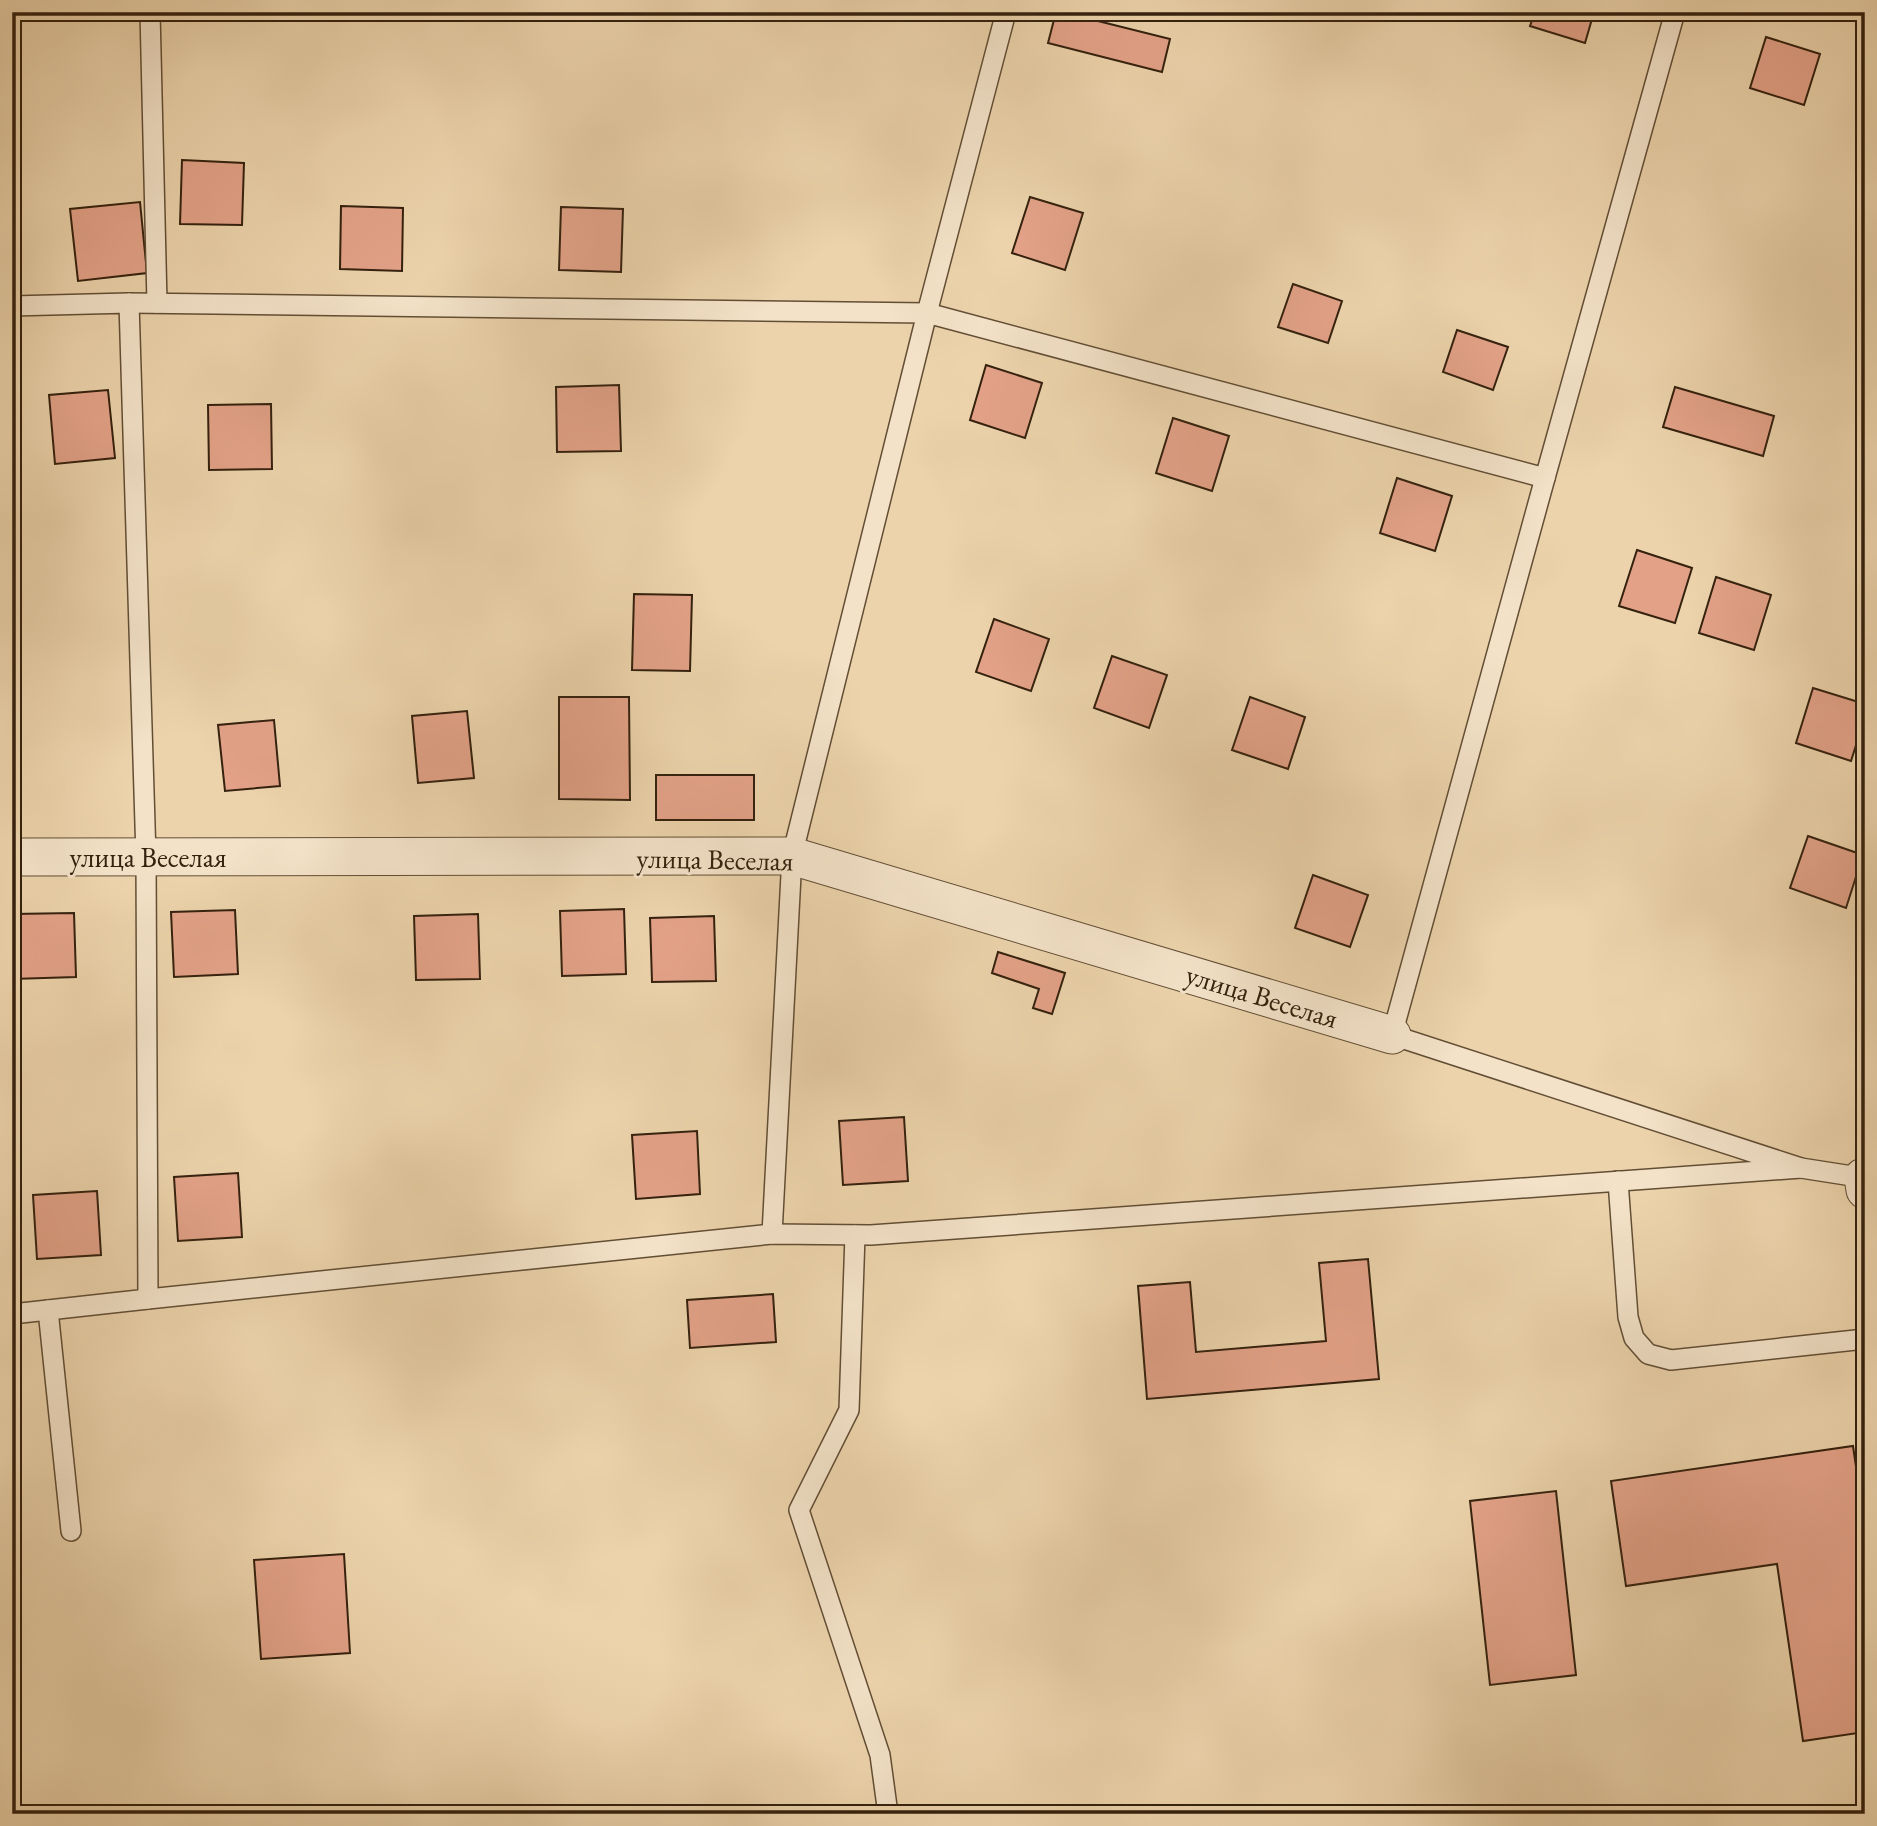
<svg xmlns="http://www.w3.org/2000/svg" width="1877" height="1826" viewBox="0 0 1877 1826" font-family="'EB Garamond',serif">
<style>
.building{fill:#e3a288;stroke:#34210e;stroke-width:2}
.lines{fill:none;stroke-linecap:round;stroke-linejoin:round}
.lane-casing{stroke:#624e35;stroke-width:22}
.street-casing{stroke:#624e35;stroke-width:39}
.lane{stroke:#f3e2c8;stroke-width:19}
.street{stroke:#f3e2c8;stroke-width:37}
.labels{text-anchor:middle;dominant-baseline:central;stroke-width:6;stroke-linejoin:round;paint-order:stroke}
.street-label{font-size:28px;fill:#34210e;stroke:#f3e2c8}
</style>
<rect width="100%" height="100%" fill="#ecd3ab"/>
<filter id="stains"><feTurbulence type="fractalNoise" baseFrequency=".00286" numOctaves="4"/><feColorMatrix values="0 0 0 0 .2 0 0 0 0 .09 0 0 0 0 .02 0 0 0 .5 -.17"/></filter>
<radialGradient id="worn" r=".72"><stop offset=".6" stop-color="#630" stop-opacity="0"/><stop offset="1" stop-color="#630" stop-opacity=".3"/></radialGradient>
<g class="building">
<polygon points="1056,12 1062,12 1170,39 1162,72 1048,43"/>
<polygon points="1535,12 1594,12 1585,43 1530,26"/>
<polygon points="1766,37 1820,54 1804,105 1750,88"/>
<polygon points="182,160 244,163 242,225 180,224"/>
<polygon points="1030,197 1083,213 1065,270 1012,253"/>
<polygon points="140,202 147,273 78,281 70,209"/>
<polygon points="341,206 403,208 402,271 340,269"/>
<polygon points="561,207 623,209 621,272 559,270"/>
<polygon points="1293,284 1342,301 1328,343 1278,327"/>
<polygon points="1457,330 1508,347 1493,390 1443,372"/>
<polygon points="986,365 1042,383 1025,438 970,420"/>
<polygon points="619,385 621,451 557,452 556,387"/>
<polygon points="1675,387 1774,416 1763,456 1663,427"/>
<polygon points="108,390 115,458 55,464 49,395"/>
<polygon points="271,404 272,469 209,470 208,405"/>
<polygon points="1173,418 1229,436 1212,491 1156,473"/>
<polygon points="1397,478 1452,496 1435,551 1380,533"/>
<polygon points="1637,550 1692,568 1675,623 1619,606"/>
<polygon points="1716,577 1771,595 1754,650 1699,633"/>
<polygon points="634,594 692,595 690,671 632,670"/>
<polygon points="994,619 1049,639 1031,691 976,672"/>
<polygon points="1112,656 1167,675 1149,728 1094,708"/>
<polygon points="1813,688 1865,704 1865,717 1851,761 1796,743"/>
<polygon points="559,697 629,697 630,800 559,799"/>
<polygon points="1250,697 1305,717 1288,769 1232,750"/>
<polygon points="467,711 474,778 418,783 412,716"/>
<polygon points="274,720 280,786 225,791 218,725"/>
<rect x="656" y="775" width="98" height="45"/>
<polygon points="1808,836 1863,855 1846,908 1790,888"/>
<polygon points="1313,875 1368,895 1350,947 1295,928"/>
<polygon points="624,909 626,974 562,976 560,911"/>
<polygon points="235,910 238,974 174,977 171,912"/>
<polygon points="74,913 76,977 12,979 12,914"/>
<polygon points="478,914 480,979 416,980 414,916"/>
<polygon points="714,916 716,981 652,982 650,918"/>
<polygon points="998,952 1065,973 1052,1014 1033,1008 1039,989 992,973"/>
<polygon points="904,1117 908,1181 843,1185 839,1121"/>
<polygon points="697,1131 700,1194 636,1199 632,1135"/>
<polygon points="238,1173 242,1237 178,1241 174,1177"/>
<polygon points="97,1191 101,1255 37,1259 33,1195"/>
<polygon points="1368,1259 1379,1379 1147,1399 1138,1286 1190,1282 1196,1352 1326,1341 1319,1263"/>
<polygon points="773,1294 776,1342 690,1348 687,1300"/>
<polygon points="1853,1446 1865,1528 1865,1732 1803,1741 1777,1564 1626,1586 1611,1481"/>
<polygon points="1556,1491 1576,1675 1490,1685 1470,1501"/>
<polygon points="344,1554 350,1653 261,1659 254,1560"/>
</g>
<g class="lines">
<g class="lane-casing">
<g id="lane">
<polyline points="150,12 157,303"/>
<polyline points="1675,12 1545,478 1392,1035 1801,1168 1865,1178"/>
<polyline points="129,303 927,313 1006,12"/>
<polyline points="12,306 129,303 146,857 148,1299 12,1314"/>
<polyline points="1618,1181 1628,1317 1634,1338 1648,1354 1671,1360 1865,1339"/>
<polyline points="772,1234 792,856 927,313 1545,478"/>
<polyline points="855,1235 849,1410 799,1510 880,1755 888,1814"/>
<polyline points="148,1299 772,1234 871,1235 1801,1168"/>
<polyline points="48,1310 71,1531"/>
</g>
</g>
<g class="street-casing">
<g id="street">
<polyline points="12,857 792,856 1392,1035"/>
<polyline points="1863,1177 1865,1190"/>
</g>
</g>
<use href="#lane" class="lane"/>
<use href="#street" class="street"/>
</g>
<g class="labels">
<g class="street-label">
<text x="148" y="857">улица Веселая</text>
<text transform="translate(715 859) rotate(1)">улица Веселая</text>
<text transform="translate(1262 996) rotate(17)">улица Веселая</text>
</g>
</g>
<rect width="1877" height="1826" fill="none" stroke="#ecd3ab" stroke-width="42"/>
<rect x="14" y="14" width="1849" height="1798" fill="none" stroke="#34210e" stroke-width="3.5"/>
<rect x="21" y="21" width="1835" height="1784" fill="none" stroke="#34210e" stroke-width="2"/>
<rect width="100%" height="100%" filter="url(#stains)"/>
<rect width="100%" height="100%" fill="url(#worn)"/>
</svg>
